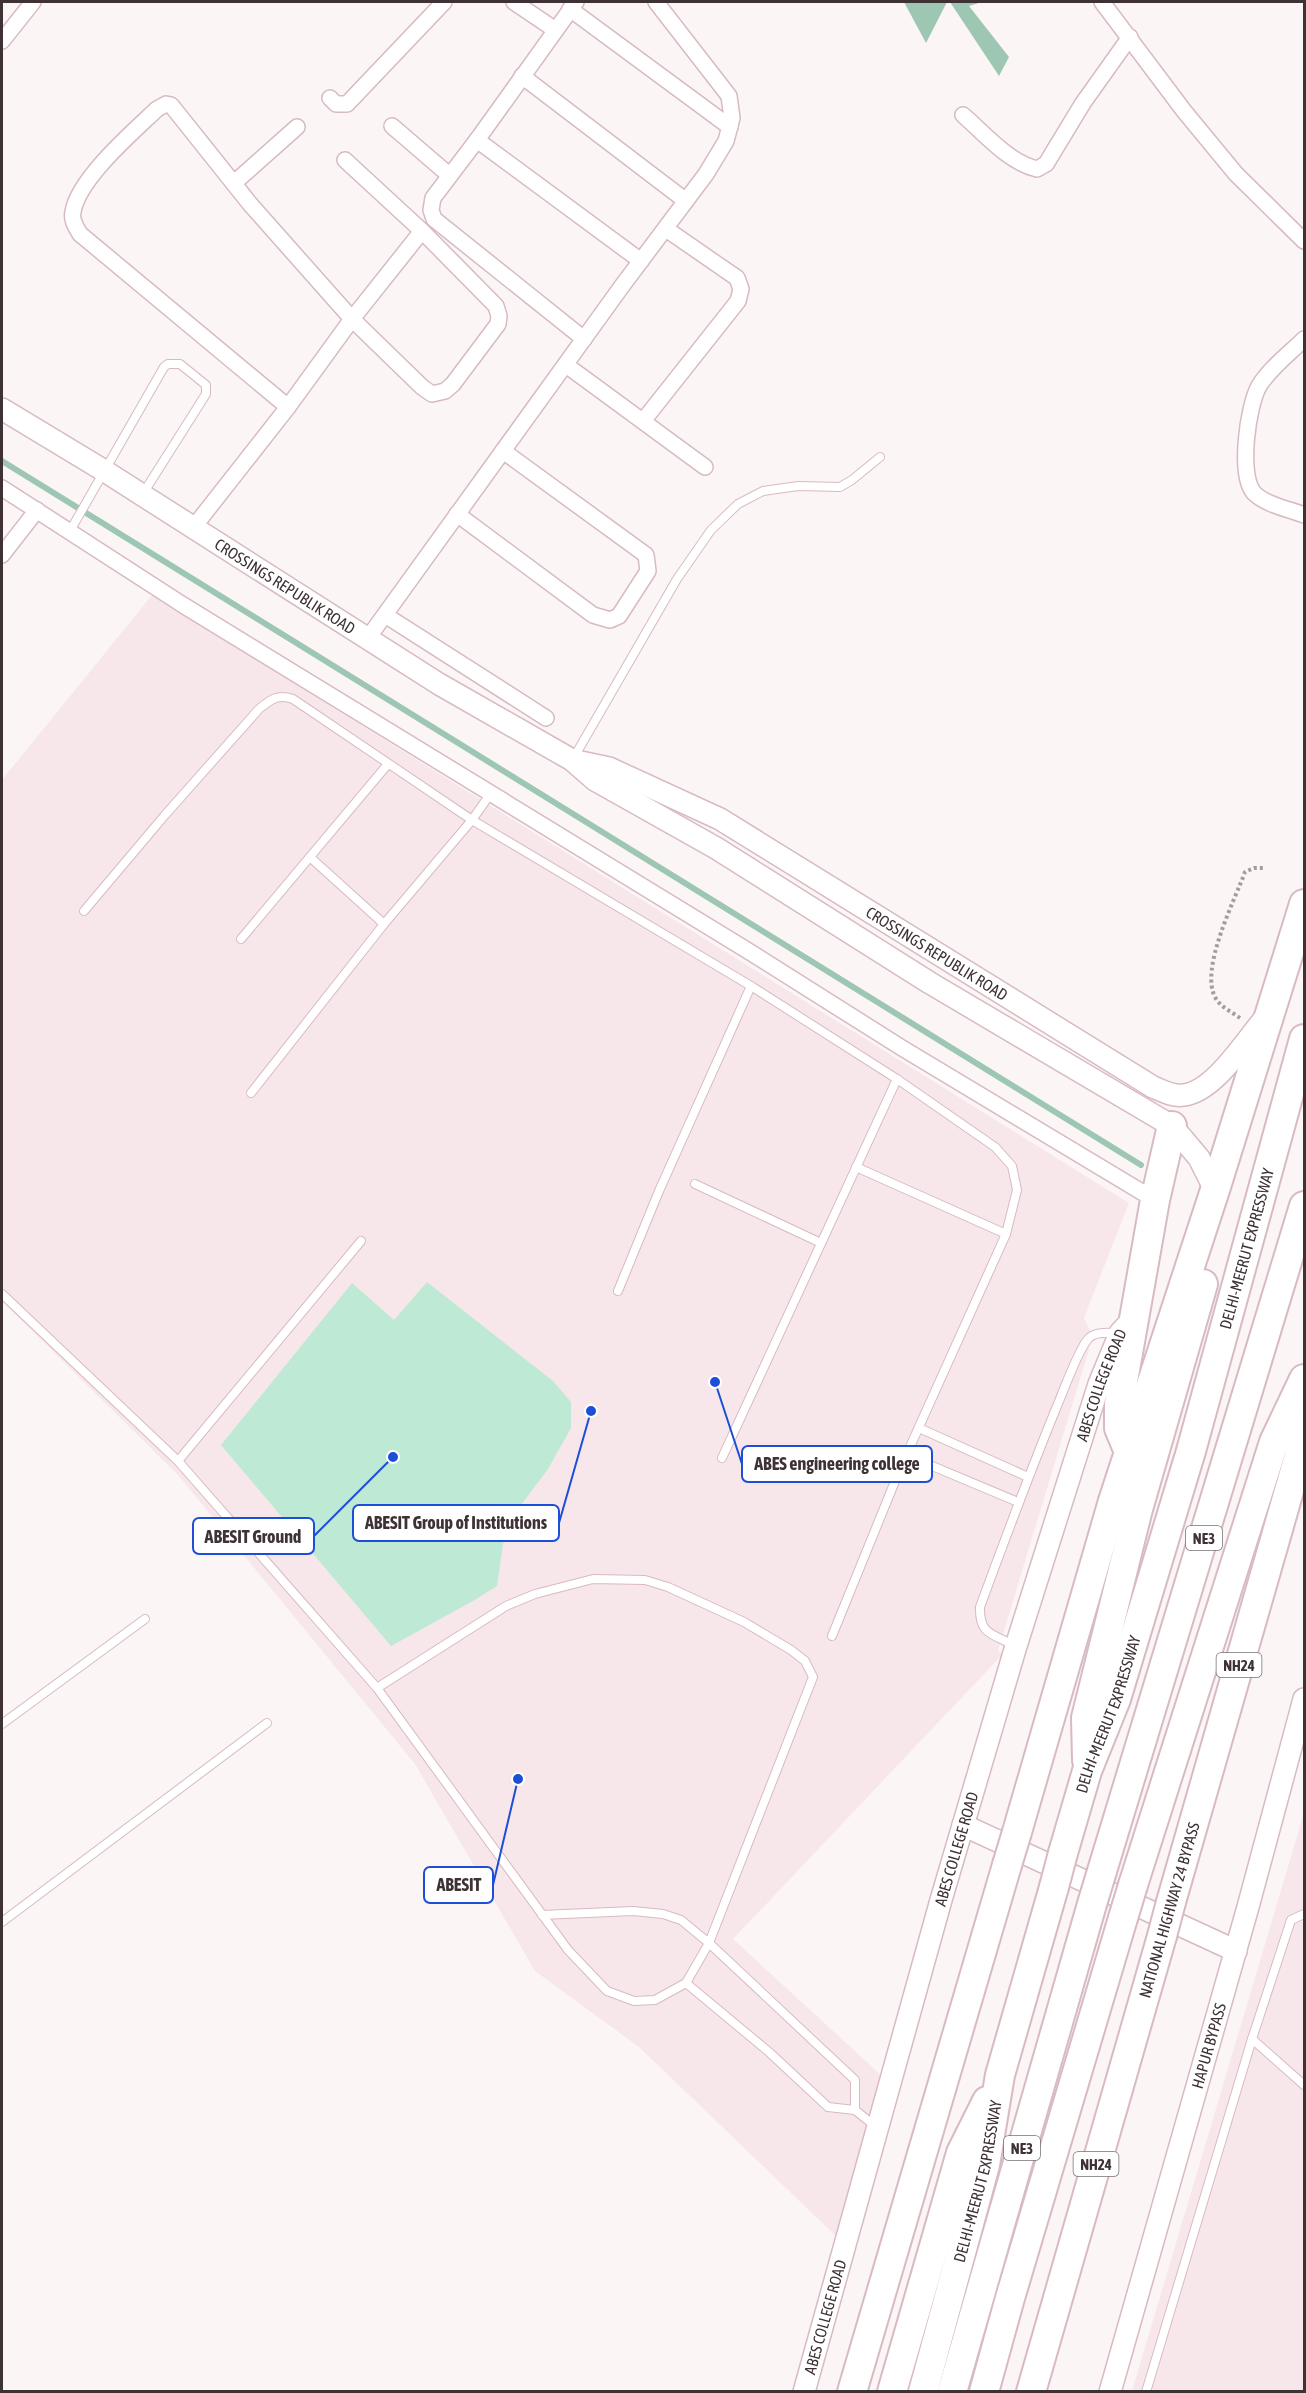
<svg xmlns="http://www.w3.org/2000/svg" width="1306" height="2393" viewBox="0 0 1306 2393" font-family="'Asap Condensed',sans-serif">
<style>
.built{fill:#f7e7eb}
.green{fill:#bee9d4}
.water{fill:#9dc7b3}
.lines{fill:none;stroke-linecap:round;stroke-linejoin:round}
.stream{stroke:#9dc7b3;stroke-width:6}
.lane-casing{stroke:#d8bac1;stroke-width:10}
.street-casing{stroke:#d8bac1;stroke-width:18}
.secondary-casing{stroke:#d8bac1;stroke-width:24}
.highway-casing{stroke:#d8bac1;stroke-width:32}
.path{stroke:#a59c9e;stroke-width:4;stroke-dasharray:3 3;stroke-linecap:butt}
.lane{stroke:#fff;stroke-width:8}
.street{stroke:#fff;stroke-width:15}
.secondary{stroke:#fff;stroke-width:21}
.highway{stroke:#fff;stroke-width:28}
.highway-bridge-casing{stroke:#d8bac1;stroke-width:32;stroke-linecap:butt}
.highway-bridge{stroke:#fff;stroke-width:28}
.labels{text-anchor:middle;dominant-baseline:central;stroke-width:6;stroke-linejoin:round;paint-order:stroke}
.shield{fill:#fff;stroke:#787072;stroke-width:1.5}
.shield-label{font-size:15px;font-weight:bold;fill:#3e3235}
.street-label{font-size:16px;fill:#3e3235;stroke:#fff}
.leader{fill:none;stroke:#1d4ed8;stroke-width:2}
.callout-dot{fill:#1d4ed8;stroke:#fff;stroke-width:2}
.callout{fill:#fff;stroke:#1d4ed8;stroke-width:2}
.callout-label{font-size:18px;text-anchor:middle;font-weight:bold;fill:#3e3235}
</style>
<rect width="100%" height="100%" fill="#fbf5f6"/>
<g class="built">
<polygon points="152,595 1129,1203 1084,1318 1091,1333 1090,1346 998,1651 1003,1654 733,1939 882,2076 837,2237 639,2047 535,1971 415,1764 178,1475 2,1301 2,780"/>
<polygon points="1304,1813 1304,2391 1132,2391"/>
</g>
<polygon class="green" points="427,1282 553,1381 571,1402 571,1428 548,1469 521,1505 503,1544 497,1586 473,1601 391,1646 221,1445 352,1283 394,1320"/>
<g class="water">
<polygon points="904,2 947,2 926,43"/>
<polygon points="950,2 982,2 969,6 1009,57 999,76"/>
</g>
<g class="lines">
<polyline class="stream" points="2,461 1141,1165"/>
<g class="lane-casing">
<g id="lane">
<polyline points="70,531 164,367 168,364 180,364 206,385 206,394 144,492"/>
<polyline points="573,759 677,579 711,530 738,504 763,491 798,486 840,487 852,480 880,457"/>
<polyline points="311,858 384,924"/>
<path d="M84,911L165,815L259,709C271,699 278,694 293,699L472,820L751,986L897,1079L995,1147L1012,1166L1017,1190L1006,1234L900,1469L832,1636"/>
<polyline points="241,939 388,764"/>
<polyline points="251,1093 384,924 472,820 491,793"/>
<polyline points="856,1167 1006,1234"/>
<polyline points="695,1184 821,1243"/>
<polyline points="618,1291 659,1191 751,986"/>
<polyline points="2,1294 178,1461 377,1688 568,1950 607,1991 634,2001 655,2000 686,1983 709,1943 813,1677 805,1661 791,1650 744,1622 668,1587 645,1580 593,1579 535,1594 506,1606 377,1688"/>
<polyline points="919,1428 1028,1477"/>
<polyline points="906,1455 1018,1502"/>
<polyline points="722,1458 897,1079"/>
<polyline points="178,1461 361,1241"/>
<path d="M1014,1645C992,1634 979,1634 980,1607C1005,1539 1030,1472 1057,1406C1064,1390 1078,1350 1088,1339C1095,1331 1108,1333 1118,1333"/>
<polyline points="2,1724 145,1619"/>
<polyline points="542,1915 633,1911 663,1914 681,1920 709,1943 855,2080 855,2110"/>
<polyline points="2,1922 267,1723"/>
<polyline points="686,1983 769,2052 828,2107 855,2110 875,2126"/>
<polyline points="1252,2039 1304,2085"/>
<polyline points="1146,2392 1252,2039 1291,1920 1304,1914"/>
</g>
</g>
<g class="street-casing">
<g id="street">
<polyline points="514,2 554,29"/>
<polyline points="576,2 477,140 433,198 431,210 434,219 584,339"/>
<polyline points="1102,2 1184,111 1236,174 1304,241"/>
<polyline points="570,9 730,127"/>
<polyline points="2,41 33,2"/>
<polyline points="522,76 686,201"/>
<polyline points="330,98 336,104 347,104 444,2"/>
<path d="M963,115C985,134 1008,162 1037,169L1046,164L1083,103L1130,37"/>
<polyline points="392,126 449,175"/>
<polyline points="477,140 641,261"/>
<polyline points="234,183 297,127"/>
<path d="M1304,339C1290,353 1270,368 1259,386C1248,405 1238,475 1254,493C1266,505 1289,509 1304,515"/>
<polyline points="566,365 705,467"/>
<polyline points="288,407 352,319 422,231"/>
<polyline points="643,421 738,301 741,289 737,278 666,229"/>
<polyline points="2,488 183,605 745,949 902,1048 1155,1200"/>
<polyline points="457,514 593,615 610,620 619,616 648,571 646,555 503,451"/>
<path d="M193,528L288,407L80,234C76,227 71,220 73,212C78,179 133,132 157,109L166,104L171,105L250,204L352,319L422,387L432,394L445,391L453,384L498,324L499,316L496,306L422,231L345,160"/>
<polyline points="2,555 37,510"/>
<polyline points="385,615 546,718"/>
<polyline points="368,638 622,286 706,174 726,141 732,118 729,96 656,2"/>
</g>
</g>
<g class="secondary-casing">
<g id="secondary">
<path id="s1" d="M2,409L103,470L439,684L572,760L595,780L716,848L930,983L1172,1126L1199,1158L1215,1190"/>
<path id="s2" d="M576,761L609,768L720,819L1153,1087C1163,1091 1173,1097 1184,1095C1215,1091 1246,1040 1265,1018"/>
<polyline points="963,1825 1236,1951"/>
<path id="s3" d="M804,2392L941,1900L1016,1646L1099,1384L1120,1333L1133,1319"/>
<path id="s4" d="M1110,2392L1248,1907L1304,1699"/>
</g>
</g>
<g class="highway-casing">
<g id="highway">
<polyline points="1129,1452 1119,1428 1119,1404 1155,1200 1172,1126"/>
<polyline points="1087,1760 1086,1718 1138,1509 1203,1284"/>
<polyline points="1017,1832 1113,1501 1215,1190 1304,904"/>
<path id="s5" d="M1063,1853L1087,1771L1116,1699L1191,1451L1304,1039"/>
<polyline points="1102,1871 1304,1206"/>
<polyline points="1133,1885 1274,1442 1304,1379"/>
<polyline points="1171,1902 1299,1456 1304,1428"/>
<polyline points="852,2392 1007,1865"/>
<polyline points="892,2392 961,2153 987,2101"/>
<path id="s6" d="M923,2392L985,2165L1000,2075L1054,1887"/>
<polyline points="952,2392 1092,1904"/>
<polyline points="984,2392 1010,2298 1123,1918"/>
<polyline points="1031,2392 1162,1936"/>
</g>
</g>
<path class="path" d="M1240,1018C1232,1012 1220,1007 1215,997C1200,968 1234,902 1245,872L1254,868H1264"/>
<use href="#lane" class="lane"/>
<use href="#street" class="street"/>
<use href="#secondary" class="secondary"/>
<use href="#highway" class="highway"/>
<g class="highway-bridge-casing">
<g id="highway-bridge">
<polyline points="1007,1865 1017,1832"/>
<polyline points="1054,1887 1063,1853"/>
<polyline points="1092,1904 1102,1871"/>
<polyline points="1123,1918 1133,1885"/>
<polyline points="1162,1936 1171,1902"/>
</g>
</g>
<use href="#highway-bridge" class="highway-bridge"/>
</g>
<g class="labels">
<g class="shield">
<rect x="1186" y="1526" width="36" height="24" rx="4.5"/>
<rect x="1216.5" y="1653" width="45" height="24" rx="4.5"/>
<rect x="1004" y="2136" width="36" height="24" rx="4.5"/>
<rect x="1073.5" y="2152" width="45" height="24" rx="4.5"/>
</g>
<g class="shield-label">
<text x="1204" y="1538">NE3</text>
<text x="1239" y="1665">NH24</text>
<text x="1022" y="2148">NE3</text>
<text x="1096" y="2164">NH24</text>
</g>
<g class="street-label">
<text stroke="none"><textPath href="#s1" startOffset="334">CROSSINGS REPUBLIK ROAD</textPath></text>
<text stroke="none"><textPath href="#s2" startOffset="411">CROSSINGS REPUBLIK ROAD</textPath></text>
<text stroke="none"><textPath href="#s5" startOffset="632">DELHI-MEERUT EXPRESSWAY</textPath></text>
<text stroke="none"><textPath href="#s3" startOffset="1050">ABES COLLEGE ROAD</textPath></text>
<text stroke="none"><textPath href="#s5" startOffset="146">DELHI-MEERUT EXPRESSWAY</textPath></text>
<text stroke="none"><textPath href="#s3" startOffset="564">ABES COLLEGE ROAD</textPath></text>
<text transform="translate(1169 1910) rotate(-74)">NATIONAL HIGHWAY 24 BYPASS</text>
<text stroke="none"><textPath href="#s4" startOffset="360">HAPUR BYPASS</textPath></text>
<text stroke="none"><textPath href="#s6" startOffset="218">DELHI-MEERUT EXPRESSWAY</textPath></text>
<text stroke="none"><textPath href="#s3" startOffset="78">ABES COLLEGE ROAD</textPath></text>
</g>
</g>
<path class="leader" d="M715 1382L742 1464M591 1411L559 1523M393 1457L314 1536M518 1779L493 1885"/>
<g class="callout-dot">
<circle cx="715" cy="1382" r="6"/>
<circle cx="591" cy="1411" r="6"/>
<circle cx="393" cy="1457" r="6"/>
<circle cx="518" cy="1779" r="6"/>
</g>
<g class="callout">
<rect x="742" y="1446" width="190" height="36" rx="6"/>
<rect x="353" y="1505" width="206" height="36" rx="6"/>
<rect x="193" y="1518" width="121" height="36" rx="6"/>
<rect x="424" y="1867" width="69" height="36" rx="6"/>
</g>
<g class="callout-label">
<text x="837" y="1470">ABES engineering college</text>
<text x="456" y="1529">ABESIT Group of Institutions</text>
<text x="253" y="1543">ABESIT Ground</text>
<text x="459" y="1891">ABESIT</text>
</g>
<rect width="1306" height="2393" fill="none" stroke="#3e3235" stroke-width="6"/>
</svg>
